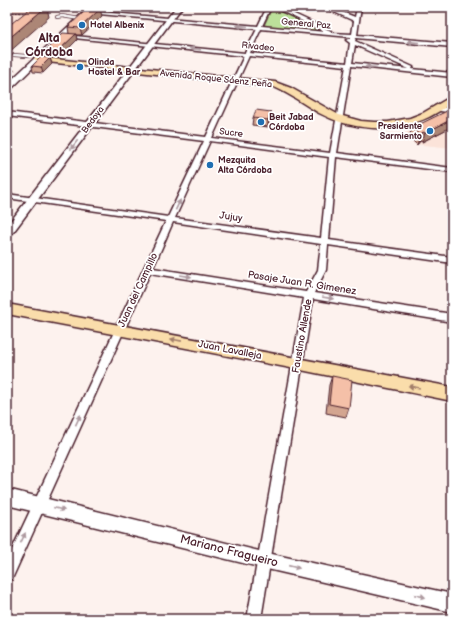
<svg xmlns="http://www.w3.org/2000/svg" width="459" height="626" viewBox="0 0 459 626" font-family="'Balsamiq Sans',sans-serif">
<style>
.built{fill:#fbe3d9}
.green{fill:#bce09a;stroke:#838062}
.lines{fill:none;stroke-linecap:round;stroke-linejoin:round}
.service-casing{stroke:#4a1f2b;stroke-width:4}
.minor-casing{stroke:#4a1f2b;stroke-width:3}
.secondary-casing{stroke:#4a1f2b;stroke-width:3}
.primary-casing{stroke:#4a1f2b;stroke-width:3}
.path{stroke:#4a1f2b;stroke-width:1;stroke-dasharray:1.5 1.5;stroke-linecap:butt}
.service{stroke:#fff;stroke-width:2.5}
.minor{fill:#fff;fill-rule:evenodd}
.secondary{fill:#fff;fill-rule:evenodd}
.primary{fill:#faddab;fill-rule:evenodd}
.path-bridge{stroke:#4a1f2b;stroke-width:1;stroke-dasharray:1.5 1.5;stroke-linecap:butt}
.wall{fill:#d3a590;stroke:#4a1f2b}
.shaded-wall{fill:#ac8676;stroke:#4a1f2b}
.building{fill:#f5c0a8;stroke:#4a1f2b}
.oneway{fill:#ae9aa0}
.oneway2{fill:#a27e6b}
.poi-dot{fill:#1f6fb2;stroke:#fff;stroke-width:1.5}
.labels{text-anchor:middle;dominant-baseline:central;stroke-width:3.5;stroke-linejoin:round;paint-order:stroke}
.far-street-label{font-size:9px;fill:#4a1f2b;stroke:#fff}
.far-poi-label{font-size:9px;font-weight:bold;fill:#4a1f2b;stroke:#fff;text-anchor:start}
.street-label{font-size:10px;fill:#4a1f2b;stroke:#fff}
.far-district-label{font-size:12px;font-weight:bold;fill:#4a1f2b;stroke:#fff}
.near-street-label{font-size:12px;fill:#4a1f2b;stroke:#fff}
</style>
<rect width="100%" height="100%" fill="#fdf2ee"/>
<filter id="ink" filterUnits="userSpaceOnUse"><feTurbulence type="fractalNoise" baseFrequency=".025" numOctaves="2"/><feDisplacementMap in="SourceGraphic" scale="8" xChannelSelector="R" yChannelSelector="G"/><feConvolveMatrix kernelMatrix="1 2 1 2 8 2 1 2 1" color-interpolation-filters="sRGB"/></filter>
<g filter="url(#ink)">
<g class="built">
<polygon points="7,7 55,7 7,46"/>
<polygon points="450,118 452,148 414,144 406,132"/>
</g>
<polygon class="green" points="272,8 322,32 264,26"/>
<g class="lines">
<g class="service-casing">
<g id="service">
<polyline points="57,17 62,16 80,19"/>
<polyline points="14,55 26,56 43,54"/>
</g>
</g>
<g class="minor-casing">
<g id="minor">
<path d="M267,7H271L262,26L325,32L273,7H279L331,31V33L352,34L354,21L323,7H329L355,17L357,7H361L357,35L452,43V47L356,38L355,41L413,67L412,69L452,73V77L351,66L337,153L452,168V172L336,157L329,240L452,257V263L328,245L326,270L314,293L452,314V322L313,299L261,619H247L304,298L150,273L12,579L7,580V560L166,221L7,198V194L168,217L204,141L7,116V112L206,137L244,56L65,37L63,36L65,35L245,53L257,29L89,13L87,12L89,11L258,26ZM261,29L351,37V39H348L346,40L350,43L347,63L250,53ZM355,45L409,69L352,63ZM249,56L346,66L330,153L212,138ZM210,141L329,157L321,238L175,218ZM173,222L321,244L318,270L306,292L153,268Z"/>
<polygon points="427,7 452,8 452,10 429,8"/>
</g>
</g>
<g class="secondary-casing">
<g id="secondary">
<polygon points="89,7 95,7 10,90 7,90 7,84"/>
<polygon points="176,7 182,7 11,235 7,236 7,226"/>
<polygon points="435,106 452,109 452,113 435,110"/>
<polygon points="7,489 263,552 452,594 452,612 263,568 7,505"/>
</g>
</g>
<g class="primary-casing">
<g id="primary">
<path d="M35,57L275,82L291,88L339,115L361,121L374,122H388L410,118L423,113L452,96V103C444,108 437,113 429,117C394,134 353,131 319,113C304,104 290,94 274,87L38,61L34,59Z"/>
<polygon points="7,304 452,387 452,401 296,369 7,314"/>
</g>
</g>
<polyline class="path" points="7,72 16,70"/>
<use href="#service" class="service"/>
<use href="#minor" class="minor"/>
<use href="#secondary" class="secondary"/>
<use href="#primary" class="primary"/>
<polyline class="path-bridge" points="7,12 26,13"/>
</g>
<g class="wall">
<polygon points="102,16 82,35 76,35 77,40 59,58 46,57 45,51 69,34 68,27"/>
<polygon points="50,58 52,64 43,73 33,72 32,66"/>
<polygon points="271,112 271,118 268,127 252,125 253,118"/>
<polygon points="412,128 449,128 422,142 420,141 417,145 409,137"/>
<polygon points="332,376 349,408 346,417 326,413 329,385"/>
</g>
<g class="shaded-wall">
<polygon points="46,7 47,7 49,17 7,54 7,40"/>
<polygon points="100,9 102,16 82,35 80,28"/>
<polygon points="76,34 77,40 59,58 57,52"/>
<polygon points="50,58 52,64 43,73 41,67"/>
<polygon points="271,112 271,118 268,127 268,120"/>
<polygon points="452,119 452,121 449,128 422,142 425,133"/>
<polygon points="423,132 420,141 417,145 420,135"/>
</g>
<g class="building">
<polygon points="32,7 46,7 7,40 7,27"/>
<polygon points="88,8 100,9 80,28 68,27"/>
<polygon points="63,33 76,34 57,52 45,51"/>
<polygon points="41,57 50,58 41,67 32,66"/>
<polygon points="451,109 452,119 425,133 423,132 420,135 412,128"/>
<polygon points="256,110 271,112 268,120 253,118"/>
<polygon points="332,376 352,380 349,408 329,404"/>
</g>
<defs><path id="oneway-solid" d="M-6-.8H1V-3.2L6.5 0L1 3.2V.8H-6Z"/></defs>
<g class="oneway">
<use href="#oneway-solid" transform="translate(242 26) rotate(-175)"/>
<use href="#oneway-solid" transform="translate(413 42) rotate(-175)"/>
<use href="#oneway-solid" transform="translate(195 49) rotate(-174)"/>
<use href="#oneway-solid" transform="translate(371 67) rotate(-174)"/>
<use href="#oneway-solid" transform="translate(74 145) rotate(127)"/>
<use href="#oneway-solid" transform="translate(178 205) rotate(-65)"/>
<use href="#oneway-solid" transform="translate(186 276) rotate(9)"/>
<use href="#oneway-solid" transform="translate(328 298) rotate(9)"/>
<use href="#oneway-solid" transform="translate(78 420) rotate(-65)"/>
<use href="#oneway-solid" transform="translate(59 509) rotate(14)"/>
<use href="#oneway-solid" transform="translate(23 538) rotate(-65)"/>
<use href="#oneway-solid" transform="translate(294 567) rotate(13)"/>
<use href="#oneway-solid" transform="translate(420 596) rotate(13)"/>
</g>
<g class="oneway2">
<use href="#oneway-solid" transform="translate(176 340) rotate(-169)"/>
<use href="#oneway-solid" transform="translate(414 387) rotate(-170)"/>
</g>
</g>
<g class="poi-dot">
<circle cx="82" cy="25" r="4"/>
<circle cx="80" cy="67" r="4"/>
<circle cx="261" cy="122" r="4"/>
<circle cx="430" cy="131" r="4"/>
<circle cx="210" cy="165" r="4"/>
</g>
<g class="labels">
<g class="far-street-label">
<text transform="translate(306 24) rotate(5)">General Paz</text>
<text transform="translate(258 47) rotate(6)">Rivadeo</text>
<text transform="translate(216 79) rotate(6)">Avenida Roque Sáenz Peña</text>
<text transform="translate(93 120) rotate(-53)">Bedoya</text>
<text transform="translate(231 133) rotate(7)">Sucre</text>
</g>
<g class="far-poi-label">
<text x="90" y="25">Hotel Albenix</text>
<text x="88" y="62">Olinda<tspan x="88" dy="10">Hostel &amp; Bar</tspan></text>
<text x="269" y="117">Beit Jabad<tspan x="269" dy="10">Córdoba</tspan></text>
<text x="422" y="126" text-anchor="end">Presidente<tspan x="422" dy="10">Sarmiento</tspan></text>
<text x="218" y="160">Mezquita<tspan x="218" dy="10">Alta Córdoba</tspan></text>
</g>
<g class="street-label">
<text transform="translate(231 217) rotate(8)">Jujuy</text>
<text transform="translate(302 283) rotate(9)">Pasaje Juan R. Gimenez</text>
<text transform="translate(138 290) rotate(-65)">Juan del Campillo</text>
<text transform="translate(302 336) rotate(-80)">Faustino Allende</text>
<text transform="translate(230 350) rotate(11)">Juan Lavalleja</text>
</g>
<g class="far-district-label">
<text x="49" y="38">Alta<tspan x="49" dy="14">Córdoba</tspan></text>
</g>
<g class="near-street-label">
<text transform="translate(229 551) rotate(14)">Mariano Fragueiro</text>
</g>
</g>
<rect width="459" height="626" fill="none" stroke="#fff" stroke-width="24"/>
<rect x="12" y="12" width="435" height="602" fill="none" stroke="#4a1f2b" stroke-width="1.5" filter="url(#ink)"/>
</svg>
